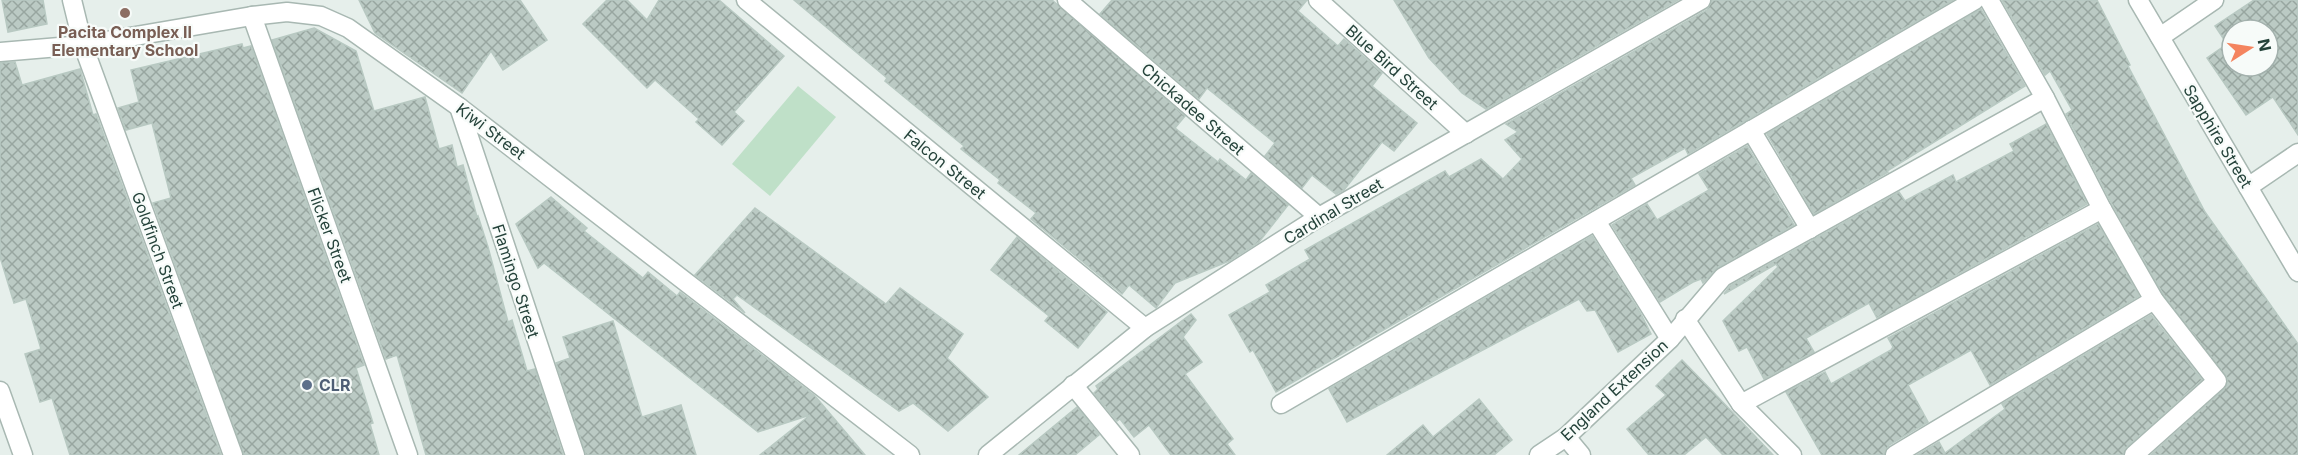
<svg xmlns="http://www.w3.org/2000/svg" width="2298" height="455" viewBox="0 0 2298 455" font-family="Inter,sans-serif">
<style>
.pitch{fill:#bfe0c8}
.building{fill:url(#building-cross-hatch);stroke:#b8c9c2;stroke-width:1.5;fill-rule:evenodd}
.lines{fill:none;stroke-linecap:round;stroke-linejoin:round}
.minor-casing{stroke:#a8b8b2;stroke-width:21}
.tertiary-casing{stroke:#a8b8b2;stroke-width:21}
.minor{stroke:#fff;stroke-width:18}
.tertiary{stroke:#fff;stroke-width:18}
.education-dot{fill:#8d6e63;stroke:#f7fbf9;stroke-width:2}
.service-dot{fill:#5c6f8a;stroke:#f7fbf9;stroke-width:2}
.labels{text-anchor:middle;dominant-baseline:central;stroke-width:4.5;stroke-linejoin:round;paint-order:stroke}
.education-label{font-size:16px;font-weight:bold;fill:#785e54;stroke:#f7fbf9}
.street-label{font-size:16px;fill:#24423a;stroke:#f7fbf9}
.service-label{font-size:16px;font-weight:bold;fill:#4e5e75;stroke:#f7fbf9;text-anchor:start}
</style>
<defs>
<pattern id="building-cross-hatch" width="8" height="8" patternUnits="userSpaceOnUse" patternTransform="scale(1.5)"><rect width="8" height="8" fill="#bbcac4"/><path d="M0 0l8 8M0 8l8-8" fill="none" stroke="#98a6a0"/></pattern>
</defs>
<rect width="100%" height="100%" fill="#e6efeb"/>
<polygon class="pitch" points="798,86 836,117 770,196 732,164"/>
<g class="building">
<polygon points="2,0 43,0 47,24 8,32"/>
<polygon points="359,0 520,0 547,40 503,70 491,51 462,93 375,33"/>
<polygon points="607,0 627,0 647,20 659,0 719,0 784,56 734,112 744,121 722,145 696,122 699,119 655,80 647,88 583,24"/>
<polygon points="794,0 1052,0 1185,116 1175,128 1218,162 1220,159 1246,180 1251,173 1288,205 1259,242 1229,261 1175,283 1156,308 1129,285 1122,294 1031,219 1036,213 998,183 1000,180 961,149 964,146 885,81 887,78"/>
<polygon points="1112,0 1307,0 1298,11 1338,46 1344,39 1382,73 1372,86 1417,123 1394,151 1382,142 1344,190 1336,194 1312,175 1302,188 1265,156 1275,143 1207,88 1199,99 1100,14"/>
<polygon points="1394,0 1678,0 1486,109 1462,93 1429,58"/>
<polygon points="1712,0 1953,0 1688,154 1685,148 1631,178 1635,185 1276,392 1253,350 1250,352 1229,315 1270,292 1266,285 1310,259 1305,250 1445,171 1449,177 1481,159 1503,179 1522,159 1505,140 1518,132 1506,124 1707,10"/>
<polygon points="2002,0 2097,0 2130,65 2128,66 2205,212 2298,344 2298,455 2151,455 2224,389 2228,379 2163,294 2112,204 2066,114 2072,110 2050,71 2045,75"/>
<path d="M2254,0H2298V135L2273,97L2246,115L2207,58L2227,44L2215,26ZM2232,30H2268V66H2232Z"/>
<polygon points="1981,9 2025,86 1887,171 1888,172 1814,214 1767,134"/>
<polygon points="314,28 356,51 374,111 425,97 439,149 452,145 457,167 463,165 477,217 478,216 488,247 508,322 512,320 527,371 535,369 563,455 426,455 397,355 386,359 272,40"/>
<polygon points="242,44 243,48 251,46 364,365 356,368 373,423 370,424 379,455 244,455 153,203 171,198 152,123 126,130 118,108 139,102 131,70"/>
<polygon points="15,62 22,85 80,69 93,115 96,114 221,455 70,455 52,398 40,402 25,354 41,349 26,299 14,303 0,257 0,63"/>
<polygon points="2046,124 2087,204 1877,318 1869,303 1806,338 1814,352 1764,379 1747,347 1739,351 1723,321 1778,267 1776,264 1724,294 1730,286 1899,192 1905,201 1953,175 1956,182 2014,151 2010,144"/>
<polygon points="1747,146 1794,225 1718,267 1703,283 1701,279 1693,282 1660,302 1612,225 1647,204 1657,220 1709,190 1699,174"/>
<polygon points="551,197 587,228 584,231 643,278 648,272 677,296 680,292 815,396 865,455 760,455 810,415 758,432 544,263 538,268 516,224"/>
<polygon points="755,208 886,304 900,288 963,334 947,358 988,397 948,431 913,403 899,411 737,295 733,299 745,313 695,275"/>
<polygon points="2098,224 2139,296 1990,385 1971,350 1908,385 1928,422 1889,445 1884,455 1822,455 1786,392 1825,372 1831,384 1891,350 1893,347 1888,338"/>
<polygon points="1592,236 1641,314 1651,334 1618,352 1595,310 1587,311 1579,299 1347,422 1329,389"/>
<polygon points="1017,237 1107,312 1078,348 1045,321 1049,316 991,270"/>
<polygon points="1191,314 1196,320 1183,337 1202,362 1185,374 1233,439 1227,444 1235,455 1171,455 1149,425 1134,437 1120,419 1117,421 1094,393 1098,389 1096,386"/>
<polygon points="2151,315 2202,380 2127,447 2123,455 1917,455 1939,442 1945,453 2005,409 2002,404"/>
<polygon points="613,321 642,417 681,405 696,455 586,455 556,363 570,358 563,337"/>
<polygon points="1682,360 1716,395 1773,455 1723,455 1706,437 1684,455 1649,455 1627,429 1666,395 1656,386"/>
<polygon points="1479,399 1512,440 1494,455 1387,455 1423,425 1433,437"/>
<polygon points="1077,407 1099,435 1075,455 1019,455"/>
</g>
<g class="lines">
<g class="minor-casing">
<g id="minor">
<polyline points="72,0 83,45 233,455"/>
<polyline points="746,0 1145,328"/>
<polyline points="1067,0 1319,217"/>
<polyline points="1318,0 1466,134"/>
<polyline points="2138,0 2298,272"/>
<polyline points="252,16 408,455"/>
<polyline points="2160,37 2214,0"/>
<polyline points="0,52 83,45 252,16 287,12 321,16 348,28 459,107 910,455"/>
<polyline points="2045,98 2102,209 2154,300 2217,381 2134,455"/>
<polyline points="459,107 575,455"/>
<polyline points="1751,130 1810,229"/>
<polyline points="2248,187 2298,153"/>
<polyline points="1596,221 1670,339"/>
<polyline points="1685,319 1741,404 1792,455"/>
<polyline points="1073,385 1130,455"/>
<polyline points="1281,404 1975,0"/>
<polyline points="1741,404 2102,209"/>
<polyline points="1566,437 1581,455"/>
<polyline points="988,455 1145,328 1319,217 1701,0"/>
<polyline points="1539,455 1566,437 1670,339 1723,277 2045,98 1989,0"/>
<polyline points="1895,455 2154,300"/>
</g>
</g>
<g class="tertiary-casing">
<polyline id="tertiary" points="0,391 23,455"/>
</g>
<use href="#minor" class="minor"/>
<use href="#tertiary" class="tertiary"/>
</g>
<circle class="education-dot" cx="125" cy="13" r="6"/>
<circle class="service-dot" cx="307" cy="385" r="6"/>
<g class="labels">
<g class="education-label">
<text x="125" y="32">Pacita Complex II<tspan x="125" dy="18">Elementary School</tspan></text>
</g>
<g class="street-label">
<text transform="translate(1392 67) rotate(42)">Blue Bird Street</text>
<text transform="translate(1193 109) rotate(41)">Chickadee Street</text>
<text transform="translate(491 131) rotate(37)">Kiwi Street</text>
<text transform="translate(2218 136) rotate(59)">Sapphire Street</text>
<text transform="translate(945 164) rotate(39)">Falcon Street</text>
<text transform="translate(1333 211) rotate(-31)">Cardinal Street</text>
<text transform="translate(330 235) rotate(70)">Flicker Street</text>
<text transform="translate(158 250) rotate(70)">Goldfinch Street</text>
<text transform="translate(516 281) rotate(72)">Flamingo Street</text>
<text transform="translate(1614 390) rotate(-43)">England Extension</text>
</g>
<g class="service-label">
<text x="319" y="385">CLR</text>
</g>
</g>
<g transform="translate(2250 48) rotate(78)"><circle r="28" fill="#f7fbf9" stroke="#a3b1ad" stroke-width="1.5"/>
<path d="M0-4.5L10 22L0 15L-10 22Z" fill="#f4845f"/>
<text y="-9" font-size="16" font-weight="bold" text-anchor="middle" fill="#24423a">N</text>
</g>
</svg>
